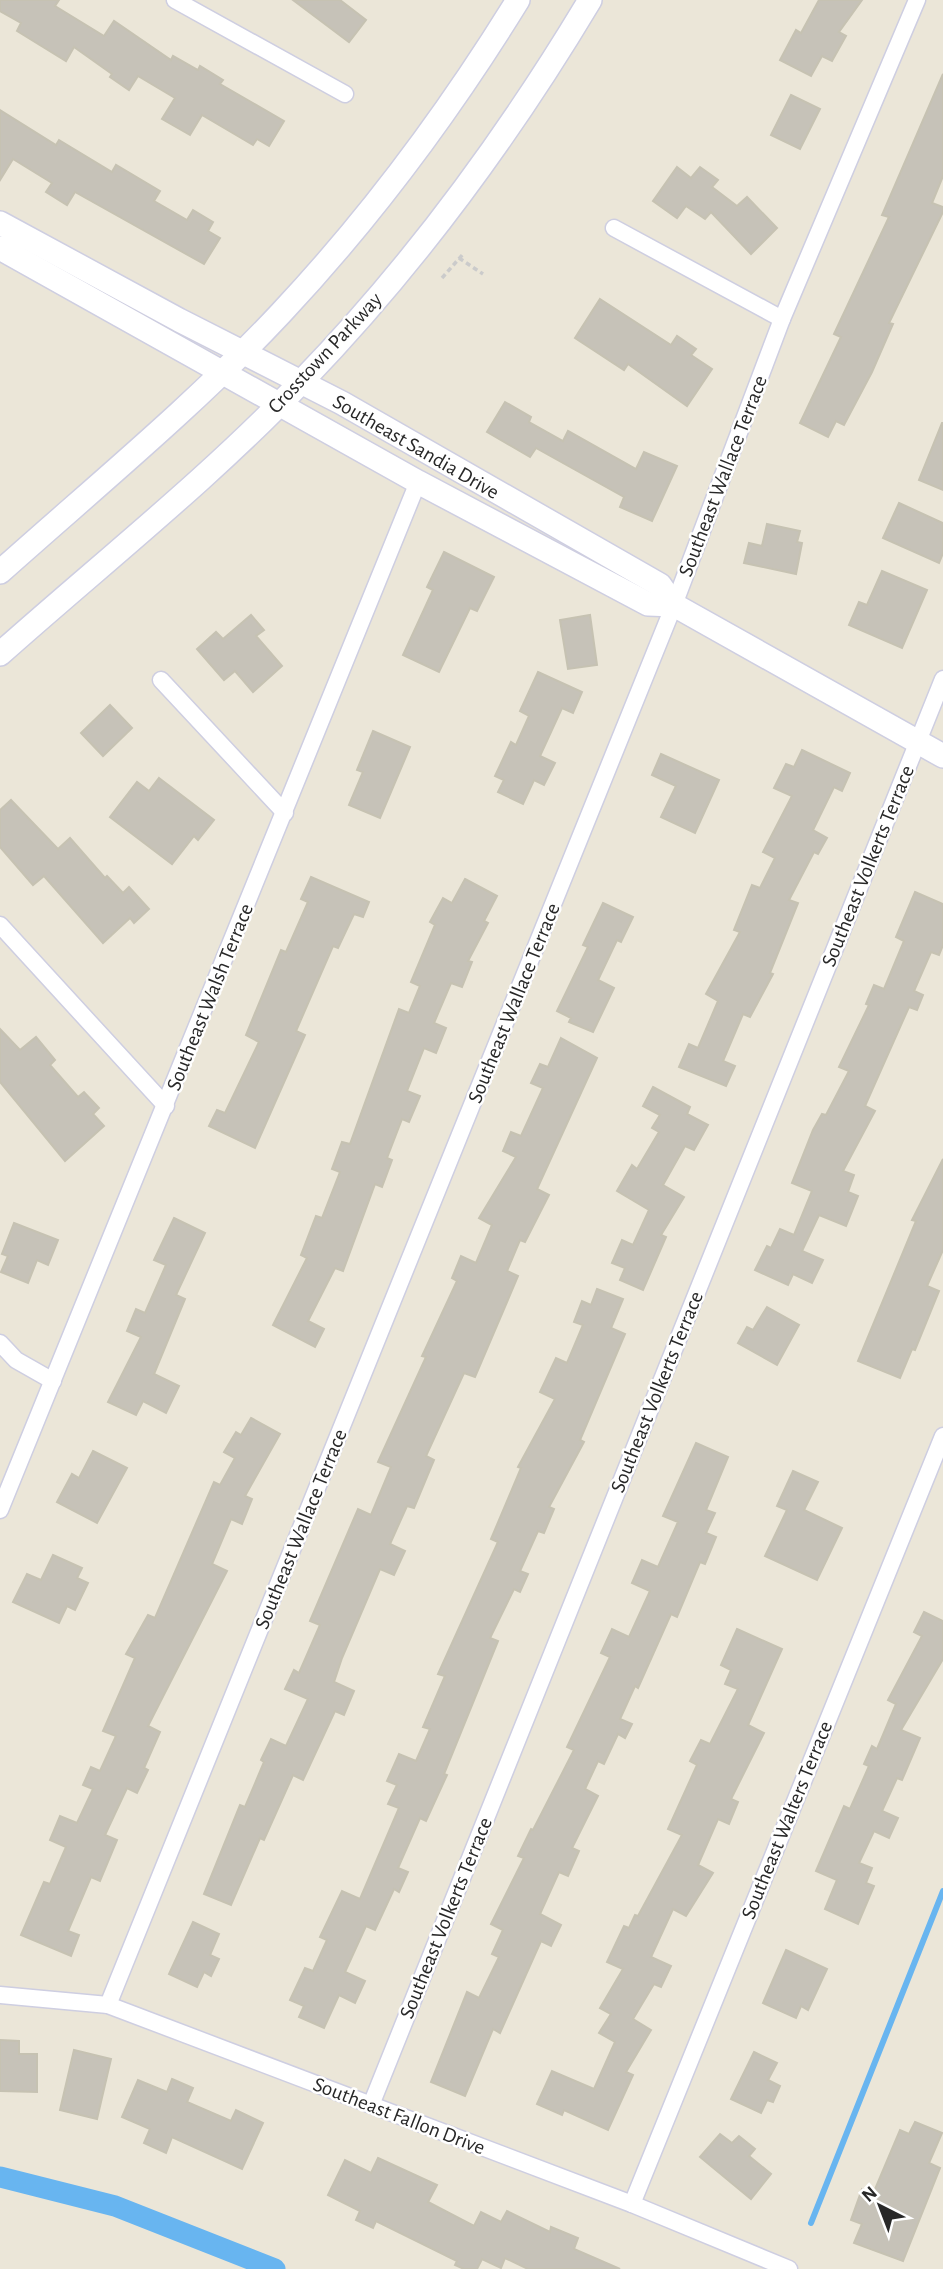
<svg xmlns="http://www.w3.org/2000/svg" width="943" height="2269" viewBox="0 0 943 2269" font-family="'Alegreya Sans',sans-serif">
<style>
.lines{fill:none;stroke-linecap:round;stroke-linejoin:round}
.stream{stroke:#68b5f0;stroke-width:6}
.canal{stroke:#68b5f0;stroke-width:21}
.building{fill:#c6c2b8;stroke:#c6c2b2;stroke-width:2}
.street-casing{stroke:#cecee1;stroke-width:19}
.secondary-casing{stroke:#cecee1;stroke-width:26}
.path{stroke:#cbcbcb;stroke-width:3.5;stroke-dasharray:5 3.5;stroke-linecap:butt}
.street{stroke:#fff;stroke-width:16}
.secondary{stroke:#fff;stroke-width:23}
.labels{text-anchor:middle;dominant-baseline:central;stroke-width:5;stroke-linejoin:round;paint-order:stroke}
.street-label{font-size:21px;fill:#282828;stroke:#fff}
</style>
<rect width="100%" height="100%" fill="#ebe6d8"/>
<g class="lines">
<polyline class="stream" points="811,2223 943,1891"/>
<polyline class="canal" points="0,2177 115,2206 275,2269"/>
</g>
<g class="building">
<polygon points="0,0 59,0 55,6 104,36 114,21 171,60 173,56 198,70 200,66 223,80 220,84 284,121 269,146 257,139 253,145 202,115 190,135 162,119 175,98 138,76 129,90 110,77 112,74 74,47 66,61 17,31 21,23 0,11"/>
<polygon points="293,0 340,0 366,20 349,42"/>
<polygon points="819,0 862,0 839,32 846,36 832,61 822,56 811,76 780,60 796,30 801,33"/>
<polygon points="943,74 943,176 932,203 943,207 943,212 889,323 893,324 872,372 844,425 836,421 828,437 800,423 841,337 834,334 889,217 882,215"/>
<polygon points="791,95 820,109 800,149 771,135"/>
<polygon points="0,110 56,145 59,140 112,172 116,165 160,191 154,201 187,220 193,210 213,222 208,231 220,238 204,264 75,192 67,205 46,192 52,183 13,159 0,180"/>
<polygon points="677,167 691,178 700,167 718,180 712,187 737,206 747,197 777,228 751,254 711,212 705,219 686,206 677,218 653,201"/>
<polygon points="600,299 671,345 677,336 696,349 691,355 712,369 687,406 628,364 624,370 575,338"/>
<polygon points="505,402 531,417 529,422 563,441 568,431 636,469 644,452 677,466 652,521 620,507 624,497 536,448 530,457 487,432"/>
<polygon points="942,423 943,423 943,490 919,480"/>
<polygon points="899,503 943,523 943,553 939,563 883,538"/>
<polygon points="767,524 800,531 797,542 802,543 796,574 744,563 749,543 762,546"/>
<polygon points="444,552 494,577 477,611 470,608 439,672 403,655 433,590 427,587"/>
<polygon points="882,571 927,590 902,648 849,625 859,602 867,605"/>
<polygon points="251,615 264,630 256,636 282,666 253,692 235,671 224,680 197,649 216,632 223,639"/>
<polygon points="590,615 597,665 568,669 560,620"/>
<polygon points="538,672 582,692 573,713 562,708 540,756 555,763 544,785 534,780 523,804 498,792 504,780 495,776 511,742 516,745 529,716 520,711"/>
<polygon points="110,705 132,728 103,756 81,733"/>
<polygon points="373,731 410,747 380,818 349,805 363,772 357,770"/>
<polygon points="802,750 850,773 842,791 834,787 813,830 827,838 818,854 814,852 789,900 798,903 770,973 773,974 750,1017 743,1014 723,1061 735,1066 726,1086 679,1067 689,1044 698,1048 718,1001 706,994 740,932 734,930 752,885 760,888 775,858 763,852 792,796 774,788 786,764 794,767"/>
<polygon points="661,754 719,780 695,833 661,817 676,786 652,775"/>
<polygon points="159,778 214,820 198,840 194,836 172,864 110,817 137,782 149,791"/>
<polygon points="11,800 58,849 70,838 105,878 107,876 123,893 129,887 149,909 134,923 130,918 103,943 44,876 33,885 0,847 0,810"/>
<polygon points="311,877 369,902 363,917 354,914 338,948 333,946 296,1031 305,1035 255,1148 209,1126 217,1110 225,1113 259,1042 246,1035 281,950 286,952 308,902 301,899"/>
<polygon points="465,879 497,896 484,921 488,923 468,961 472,962 462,987 451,983 434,1023 446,1028 436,1053 424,1048 407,1091 420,1096 409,1122 402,1119 387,1158 392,1160 382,1187 375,1184 343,1271 335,1268 308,1321 324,1329 315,1347 273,1325 307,1258 301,1255 316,1216 322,1218 340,1172 332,1169 342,1142 350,1144 399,1009 409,1013 420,986 411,982 435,925 430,922 443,898 452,903"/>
<polygon points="915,892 943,904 943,945 939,955 931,952 914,991 923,995 917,1010 909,1007 865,1106 875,1111 843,1171 854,1175 848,1192 858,1196 846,1226 819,1215 802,1251 823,1260 812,1283 793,1274 788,1285 755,1270 767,1246 771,1248 780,1229 794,1235 812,1191 792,1183 813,1130 822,1114 826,1115 849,1071 839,1067 869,1005 866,1004 874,985 884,989 904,941 896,937"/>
<polygon points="603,903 633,917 621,942 617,940 598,980 614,988 593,1032 569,1022 571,1018 557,1011 588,947 583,945"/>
<polygon points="0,1029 20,1050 36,1037 55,1060 50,1065 78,1097 84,1092 99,1108 93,1114 104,1126 65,1161 0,1082"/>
<polygon points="561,1038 597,1058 537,1189 549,1195 525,1242 520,1240 507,1271 518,1276 507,1302 475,1377 464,1373 426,1456 434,1460 414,1508 407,1506 390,1544 405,1551 394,1575 380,1569 342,1658 334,1682 354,1691 344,1715 335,1711 303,1780 293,1775 264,1840 260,1838 231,1905 204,1894 240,1805 245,1807 264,1762 261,1760 271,1739 286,1746 308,1699 285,1689 294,1670 299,1673 320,1625 310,1621 358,1509 371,1515 391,1467 378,1462 426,1357 422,1356 457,1281 452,1278 461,1256 476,1263 492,1225 479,1218 516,1157 503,1151 511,1132 521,1136 543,1088 531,1083 540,1064 548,1067"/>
<polygon points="653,1087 690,1107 687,1114 708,1125 694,1150 685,1146 663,1185 684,1197 661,1235 666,1237 643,1290 620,1280 625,1268 612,1263 622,1240 633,1245 649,1210 617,1191 632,1165 637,1169 659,1132 652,1128 660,1115 643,1106"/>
<polygon points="943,1159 943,1250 927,1286 939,1291 915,1350 912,1349 900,1378 858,1361 916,1221 912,1220"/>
<polygon points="174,1218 205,1233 176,1295 185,1299 154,1374 179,1386 166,1413 143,1401 136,1415 108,1402 141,1337 127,1331 136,1309 145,1313 166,1265 154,1260"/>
<polygon points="14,1223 58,1240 48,1265 37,1260 28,1283 1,1272 8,1256 2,1254"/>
<polygon points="597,1289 623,1299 611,1328 625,1334 580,1440 584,1442 549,1507 554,1509 544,1533 538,1531 520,1571 528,1574 520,1592 514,1589 490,1638 498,1641 444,1774 447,1775 426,1821 420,1818 398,1868 408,1872 399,1892 394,1889 375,1930 366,1926 345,1972 365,1981 355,2003 339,1995 324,2028 299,2017 304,2006 290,2000 305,1968 313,1971 327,1940 320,1937 342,1891 360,1899 399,1808 388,1804 397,1785 387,1781 399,1754 416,1761 430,1729 423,1727 445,1676 438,1674 498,1542 491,1539 521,1468 518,1467 555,1399 540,1392 556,1358 567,1363 583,1325 574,1322 582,1301 591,1305"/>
<polygon points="767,1307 799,1325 777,1365 738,1343 747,1327 753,1330"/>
<polygon points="251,1418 280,1434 245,1496 252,1499 242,1524 231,1519 212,1564 227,1571 148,1726 160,1732 144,1768 148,1770 137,1793 127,1788 105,1835 117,1840 100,1881 91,1877 68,1931 79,1935 71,1956 21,1935 44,1882 50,1884 66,1847 50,1840 60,1816 77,1823 93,1789 83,1785 91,1767 100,1771 116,1736 103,1731 135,1658 126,1654 148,1615 155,1618 214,1482 220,1485 235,1458 224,1452 236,1432 241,1435"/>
<polygon points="696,1443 728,1457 706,1510 715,1513 706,1533 716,1537 705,1564 700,1562 677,1617 671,1614 638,1688 635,1686 620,1719 632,1724 625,1738 618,1734 604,1764 598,1761 585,1789 598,1796 572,1848 579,1851 568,1876 559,1872 540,1914 561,1925 551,1946 541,1941 500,2033 493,2029 465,2096 431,2082 467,1992 479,1998 499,1957 492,1954 503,1930 491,1924 524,1858 518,1856 531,1829 533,1830 574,1750 567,1747 610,1657 601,1653 612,1629 629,1637 650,1591 632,1583 642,1560 658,1567 678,1522 663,1516"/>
<polygon points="93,1451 127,1468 97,1523 57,1502 72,1474 79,1478"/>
<polygon points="793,1471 818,1482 804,1510 842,1528 817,1580 765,1556 787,1510 777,1506"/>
<polygon points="53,1555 82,1568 77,1578 88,1583 75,1610 67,1606 59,1623 13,1602 27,1574 41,1580"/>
<polygon points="924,1612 943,1621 943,1659 901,1730 920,1738 902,1780 897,1778 882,1811 898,1818 889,1838 874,1831 859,1863 872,1868 866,1883 874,1886 858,1924 825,1909 837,1880 816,1871 844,1806 850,1809 869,1766 864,1764 872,1746 877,1749 896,1704 888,1700 922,1636 914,1632"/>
<polygon points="737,1629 782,1649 748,1725 764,1733 731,1799 738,1802 729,1824 718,1819 698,1865 713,1873 686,1916 673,1909 651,1957 671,1966 661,1987 654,1984 633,2019 651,2030 626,2072 633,2075 608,2130 564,2110 562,2115 537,2104 552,2071 594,2089 615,2042 599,2033 611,2014 600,2008 623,1969 607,1962 624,1926 629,1928 635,1915 638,1916 682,1835 668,1829 697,1765 690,1761 701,1740 710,1744 738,1689 725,1684 731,1670 721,1665"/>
<polygon points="193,1922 219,1934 210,1955 219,1959 211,1976 204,1972 197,1987 169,1974"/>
<polygon points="786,1950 827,1969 808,2010 801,2006 796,2018 763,2003"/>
<polygon points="0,2040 19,2041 19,2054 37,2054 37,2092 0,2091"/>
<polygon points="74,2050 111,2059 97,2119 60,2110"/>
<polygon points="754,2052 777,2063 768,2080 780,2086 773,2102 767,2100 761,2113 731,2099"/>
<polygon points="172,2079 193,2088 187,2102 231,2121 236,2110 263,2123 242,2169 172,2137 166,2153 144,2143 150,2129 122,2117 138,2080 167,2092"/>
<polygon points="915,2122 942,2133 929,2163 940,2168 903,2261 854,2243 862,2224 851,2220 862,2189 873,2194 900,2130 909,2134"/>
<polygon points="720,2134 732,2143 739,2136 755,2149 749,2156 771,2174 751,2199 700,2157"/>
<polygon points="378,2158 437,2185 428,2202 474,2226 481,2212 501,2222 507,2211 550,2232 551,2227 578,2238 574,2249 620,2269 528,2269 505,2258 501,2268 482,2259 477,2269 464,2269 455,2265 457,2261 376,2221 373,2228 356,2220 360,2211 328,2195 345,2160 371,2173"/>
</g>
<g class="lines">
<g class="street-casing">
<g id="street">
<polyline points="175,0 345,94"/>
<polyline points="614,228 782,319"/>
<polyline points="161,680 285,813"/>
<polyline points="0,925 166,1106"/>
<polyline points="0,1343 16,1360 53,1381"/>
<polyline points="0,1510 418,482"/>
<polyline points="0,1995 108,2005 632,2204 789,2269"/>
<polyline points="108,2005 674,605 782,319 917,0"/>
<polyline points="371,2105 943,679"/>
<polyline points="632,2204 943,1436"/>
</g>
</g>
<g class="secondary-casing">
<g id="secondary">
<polyline points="0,223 179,320 342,403 660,585 674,605 943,756"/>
<polyline points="0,248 418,482 648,604 674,605"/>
<path d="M0,572C95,487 194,406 281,313C371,217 449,112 518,0"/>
<path d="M0,654C101,564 210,478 303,380C414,265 508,137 590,0"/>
</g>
</g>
<g class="path">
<polyline points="459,258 483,274"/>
<polyline points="442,278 464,253"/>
</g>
<use href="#street" class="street"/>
<use href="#secondary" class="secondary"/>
</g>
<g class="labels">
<g class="street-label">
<text transform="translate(325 353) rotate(-47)">Crosstown Parkway</text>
<text transform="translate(416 447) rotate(30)">Southeast Sandia Drive</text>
<text transform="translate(723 476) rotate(-69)">Southeast Wallace Terrace</text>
<text transform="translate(868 866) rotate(-68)">Southeast Volkerts Terrace</text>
<text transform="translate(210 997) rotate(-68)">Southeast Walsh Terrace</text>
<text transform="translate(514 1003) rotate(-68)">Southeast Wallace Terrace</text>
<text transform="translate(657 1392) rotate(-68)">Southeast Volkerts Terrace</text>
<text transform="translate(301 1529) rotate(-68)">Southeast Wallace Terrace</text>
<text transform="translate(787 1820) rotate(-68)">Southeast Walters Terrace</text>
<text transform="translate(446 1918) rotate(-68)">Southeast Volkerts Terrace</text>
<text transform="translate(399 2116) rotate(21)">Southeast Fallon Drive</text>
</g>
</g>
<g transform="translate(880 2206) rotate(318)" stroke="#ffffff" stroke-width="5" paint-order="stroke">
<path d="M0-5L12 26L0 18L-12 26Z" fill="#282828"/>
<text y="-10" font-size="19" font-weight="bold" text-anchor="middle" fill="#282828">N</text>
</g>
</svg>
